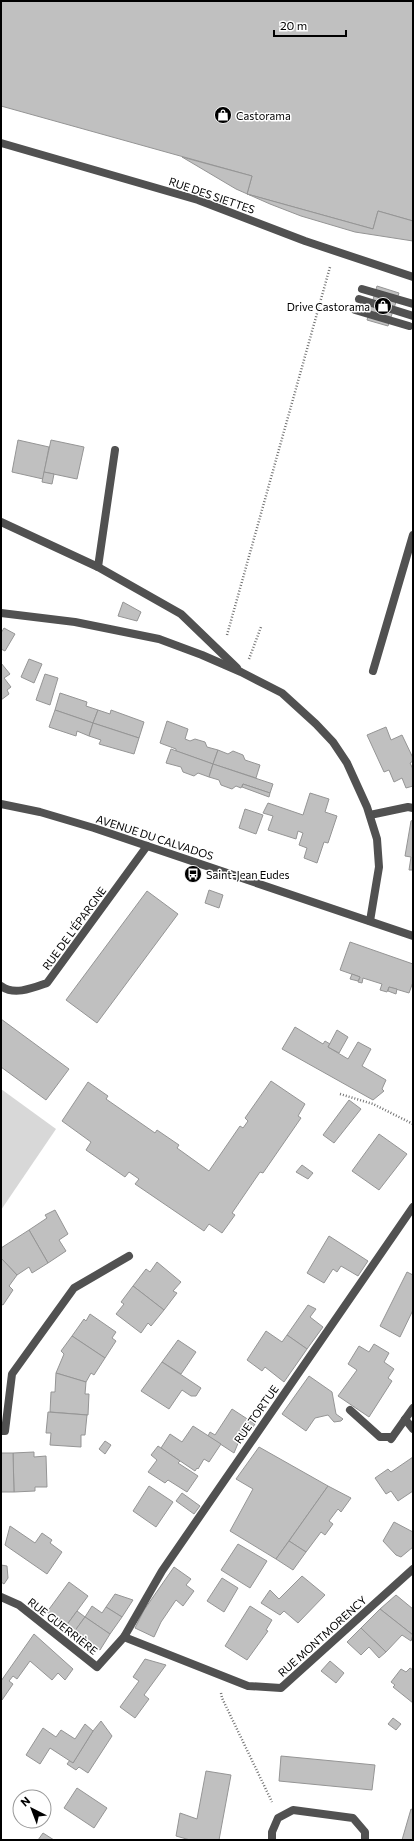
<svg xmlns="http://www.w3.org/2000/svg" width="414" height="1841" viewBox="0 0 414 1841" font-family="Commissioner,sans-serif">
<style>
.green{fill:#d8d8d8}
.building{fill:#c0c0c0;stroke:#959595}
.lines{fill:none;stroke-linecap:round;stroke-linejoin:round}
.path{stroke:#737373;stroke-width:2.5;stroke-dasharray:1 2;stroke-linecap:butt}
.service{stroke:#515151;stroke-width:8}
.minor{stroke:#515151;stroke-width:8}
.tertiary{stroke:#515151;stroke-width:8}
.labels{text-anchor:middle;dominant-baseline:central;stroke-width:3;stroke-linejoin:round;paint-order:stroke}
.poi-label{font-size:11px;fill:#000;stroke:#fff;text-anchor:start}
.street-label{font-size:11px;fill:#000;stroke:#fff}
</style>
<rect width="100%" height="100%" fill="#fff"/>
<polygon class="green" points="1,1089 56,1129 1,1210"/>
<g class="building">
<polygon points="1,1 413,1 413,221 378,211 373,229 247,194 252,176 1,106"/>
<polygon points="182,157 252,176 247,194 373,229 378,211 413,221 413,241 355,232 301,216 270,204 236,189"/>
<polygon points="377,286 399,293 388,326 367,320"/>
<polygon points="18,440 49,447 43,479 12,472"/>
<polygon points="51,440 84,447 77,479 44,472"/>
<polygon points="44,472 54,474 52,484 42,482"/>
<polygon points="123,602 141,612 137,621 118,616"/>
<polygon points="4,628 15,634 5,651 1,649 1,633"/>
<polygon points="29,659 42,664 34,683 21,677"/>
<polygon points="1,663 10,674 4,678 11,687 7,690 9,694 1,700"/>
<polygon points="45,674 58,678 50,705 36,700"/>
<polygon points="60,693 87,702 86,706 98,710 93,723 55,710"/>
<polygon points="55,710 93,723 89,736 77,731 76,736 49,727"/>
<polygon points="98,710 110,714 111,710 144,722 139,738 93,723"/>
<polygon points="167,721 188,729 185,739 190,741 195,739 205,742 207,747 218,750 213,764 176,751 176,749 160,743"/>
<polygon points="93,723 139,738 134,754 99,744 101,740 89,736"/>
<polygon points="386,727 391,740 402,735 413,758 413,761 410,763 413,769 413,786 406,788 402,778 394,782 389,770 384,772 367,735"/>
<polygon points="171,749 213,764 209,777 198,773 194,776 183,772 181,767 166,763"/>
<polygon points="218,750 228,754 233,751 243,755 245,760 260,765 256,778 213,764"/>
<polygon points="213,764 273,784 270,793 243,784 241,788 236,786 232,789 221,785 219,780 209,777"/>
<polygon points="243,784 270,793 269,797 242,787"/>
<polygon points="310,793 329,799 325,812 337,816 328,843 324,842 317,863 304,858 307,848 299,845 303,833 298,831 296,839 268,830 273,816 263,813 268,803 303,815"/>
<polygon points="245,809 263,815 256,834 239,828"/>
<polygon points="413,820 413,870 409,870 411,857 405,856 411,821"/>
<polygon points="209,890 223,895 219,908 205,903"/>
<polygon points="147,891 178,914 97,1023 66,1000"/>
<polygon points="350,942 413,964 413,982 409,993 389,987 387,992 380,990 382,984 363,978 362,983 358,982 360,977 340,970"/>
<polygon points="352,974 360,977 358,981 350,979"/>
<polygon points="389,987 397,989 396,994 388,991"/>
<polygon points="1,1019 69,1069 46,1100 1,1067"/>
<polygon points="295,1027 323,1044 325,1041 330,1044 328,1047 348,1059 358,1042 371,1049 362,1066 386,1080 382,1089 384,1091 373,1100 282,1049"/>
<polygon points="337,1030 348,1037 339,1053 328,1047"/>
<polygon points="271,1081 305,1104 298,1116 301,1118 263,1173 260,1172 232,1213 235,1215 222,1233 209,1224 204,1231 135,1184 139,1179 129,1172 125,1177 86,1150 91,1142 62,1121 88,1082 108,1096 106,1099 155,1133 157,1130 179,1145 177,1148 209,1171 240,1126 243,1128 248,1121 245,1118"/>
<polygon points="349,1100 361,1109 334,1143 323,1135"/>
<polygon points="379,1134 407,1154 379,1190 352,1171"/>
<polygon points="302,1165 313,1173 308,1179 296,1172"/>
<polygon points="55,1210 68,1234 59,1240 66,1251 48,1263 29,1230 47,1218 45,1215"/>
<polygon points="29,1230 48,1263 32,1273 29,1267 17,1275 1,1258 1,1248"/>
<polygon points="329,1236 368,1261 358,1276 341,1266 337,1272 333,1269 324,1283 307,1273"/>
<polygon points="1,1258 17,1275 9,1286 13,1290 3,1305 1,1304"/>
<polygon points="157,1262 181,1282 173,1291 177,1293 164,1310 133,1286 146,1269 150,1272"/>
<polygon points="407,1272 413,1275 413,1310 400,1337 380,1326"/>
<polygon points="133,1286 164,1310 151,1326 148,1323 141,1333 116,1314 124,1304 121,1302"/>
<polygon points="308,1305 316,1309 310,1317 323,1327 307,1349 287,1335"/>
<polygon points="90,1314 116,1332 112,1338 116,1341 105,1358 72,1336 84,1319 86,1321"/>
<polygon points="266,1331 282,1342 287,1335 307,1349 284,1382 265,1367 262,1371 247,1360"/>
<polygon points="72,1336 105,1358 94,1375 91,1373 86,1382 56,1373 64,1354 61,1351"/>
<polygon points="178,1340 196,1352 181,1374 162,1362"/>
<polygon points="374,1344 389,1353 384,1362 394,1369 388,1378 392,1381 369,1417 338,1396 357,1370 348,1364 359,1346 369,1352"/>
<polygon points="162,1362 201,1388 196,1396 191,1396 182,1390 169,1409 141,1391"/>
<polygon points="56,1373 86,1382 85,1394 89,1394 88,1415 50,1412 51,1392 55,1392"/>
<polygon points="309,1376 332,1392 336,1414 343,1419 341,1421 334,1422 328,1415 315,1418 306,1431 282,1414"/>
<polygon points="232,1409 255,1424 253,1427 244,1433 242,1432 237,1439 239,1441 234,1453 208,1436 210,1432 215,1435"/>
<polygon points="48,1412 87,1415 85,1435 81,1435 81,1447 50,1445 51,1433 46,1433"/>
<polygon points="193,1426 221,1444 209,1462 204,1459 198,1469 197,1468 195,1471 161,1448 170,1434 182,1442"/>
<polygon points="105,1441 111,1445 105,1454 99,1449"/>
<polygon points="158,1446 180,1461 178,1463 198,1476 187,1492 168,1480 165,1483 148,1472 157,1460 151,1455"/>
<polygon points="259,1447 328,1486 276,1559 230,1531 253,1489 236,1479"/>
<polygon points="34,1452 34,1457 46,1456 47,1487 35,1487 35,1491 14,1492 13,1453"/>
<polygon points="1,1453 13,1453 14,1492 1,1492"/>
<polygon points="413,1457 413,1491 398,1501 391,1491 386,1494 375,1478 388,1469 391,1472"/>
<polygon points="149,1486 173,1502 156,1527 133,1511"/>
<polygon points="328,1486 351,1498 341,1512 338,1509 329,1521 333,1524 325,1535 321,1532 306,1552 289,1541"/>
<polygon points="182,1493 200,1506 194,1514 176,1501"/>
<polygon points="394,1522 413,1532 413,1547 401,1557 396,1555 383,1541"/>
<polygon points="10,1526 35,1543 42,1533 52,1540 50,1543 62,1552 47,1574 5,1545"/>
<polygon points="289,1541 306,1552 293,1570 276,1559"/>
<polygon points="238,1544 267,1561 250,1588 221,1570"/>
<polygon points="1,1565 7,1566 8,1578 4,1584 1,1582"/>
<polygon points="174,1567 191,1579 186,1585 194,1591 183,1606 176,1600 161,1622 154,1637 135,1628 144,1610"/>
<polygon points="302,1576 325,1595 298,1623 284,1611 280,1615 261,1603 270,1590 279,1599"/>
<polygon points="222,1578 238,1588 224,1612 207,1601"/>
<polygon points="69,1582 88,1596 66,1626 47,1612"/>
<polygon points="115,1594 133,1600 122,1617 106,1607"/>
<polygon points="396,1595 413,1609 413,1635 380,1609"/>
<polygon points="92,1606 102,1613 106,1607 122,1617 110,1634 85,1617"/>
<polygon points="250,1606 272,1620 266,1630 268,1631 247,1660 225,1646"/>
<polygon points="380,1609 413,1635 411,1641 402,1635 386,1652 374,1640 373,1641 361,1628"/>
<polygon points="77,1611 85,1617 74,1632 66,1626"/>
<polygon points="85,1617 110,1634 100,1650 74,1632"/>
<polygon points="361,1628 386,1652 379,1658 369,1647 361,1655 347,1642"/>
<polygon points="34,1634 73,1669 65,1680 58,1673 52,1680 30,1661 17,1679 13,1676 9,1681 13,1684 2,1700 1,1681"/>
<polygon points="145,1659 166,1665 144,1695 149,1699 135,1718 120,1707 139,1681 133,1677"/>
<polygon points="330,1661 344,1673 336,1683 321,1671"/>
<polygon points="410,1668 413,1670 413,1703 393,1687 395,1685 391,1682 401,1669 406,1672"/>
<polygon points="393,1718 401,1724 396,1730 388,1724"/>
<polygon points="101,1721 112,1736 88,1773 79,1767 76,1770 67,1764 70,1760 73,1763 93,1731"/>
<polygon points="85,1724 93,1731 73,1763 50,1748 40,1764 26,1755 43,1728 56,1737 61,1730 75,1739"/>
<polygon points="281,1756 375,1765 372,1790 279,1781"/>
<polygon points="206,1771 231,1775 219,1840 190,1840 176,1836 180,1813 197,1819"/>
<polygon points="77,1788 107,1808 94,1828 64,1808"/>
<polygon points="411,1809 413,1810 413,1840 402,1840"/>
<polygon points="43,1833 54,1840 38,1840"/>
</g>
<g class="lines">
<g class="path">
<polyline points="227,635 330,267"/>
<polyline points="249,659 261,627"/>
<polyline points="340,1094 373,1104 413,1124"/>
<polyline points="221,1693 222,1698 272,1802"/>
</g>
<g class="service">
<polyline points="1,143 198,200 305,241 413,277"/>
<polyline points="362,289 413,304"/>
<polyline points="359,299 413,316"/>
<polyline points="355,310 409,326"/>
<polyline points="373,671 413,535"/>
<polyline points="370,815 408,807 413,808"/>
<polyline points="350,1410 380,1437 392,1437"/>
<polyline points="405,1419 413,1429"/>
<polyline points="1,1431 5,1431 12,1374 74,1288 129,1256"/>
</g>
<g class="minor">
<polyline points="1,522 98,567 181,614 237,668"/>
<polyline points="98,567 115,450"/>
<polyline points="1,613 75,622 159,639 202,655 241,672 282,693 316,724 333,742 347,763 367,807 377,839 379,867 370,921"/>
<path d="M1,986C14,996 33,988 47,983L147,846"/>
<polyline points="391,1439 413,1408"/>
<polyline points="1,1597 19,1605 97,1667 124,1637 162,1571 413,1207"/>
<polyline points="124,1637 248,1686 281,1688 413,1569"/>
<polyline points="272,1840 272,1832 278,1818 293,1810 353,1818 365,1832 365,1840"/>
</g>
<polyline class="tertiary" points="1,804 40,812 94,828 413,936"/>
</g>
<defs>
<g id="shop-disc" transform="scale(0.9)"><circle r="9.5" fill="#000" stroke="#fff"/><path d="M-5-2.5h2.3a2.7 3.5 0 0 1 5.4 0H5L5.5 6h-11ZM-1.5-2.5h3a1.5 2.3 0 0 0-3 0Z" fill="#fff"/></g>
<g id="bus-disc" transform="scale(0.9)"><circle r="9.5" fill="#000" stroke="#fff"/><path d="M-5-6H5V4H4V6H2V4H-2V6H-4V4H-5ZM-3.5-4V0h7V-4ZM-3.5 1.2v1.5H-2V1.2ZM2 1.2v1.5H3.5V1.2Z" fill="#fff"/></g>
</defs>
<g fill-rule="evenodd">
<use href="#shop-disc" x="223" y="115"/>
<use href="#shop-disc" x="383" y="306"/>
<use href="#bus-disc" x="193" y="874"/>
</g>
<g class="labels">
<g class="poi-label">
<text x="236" y="115">Castorama</text>
<text x="370" y="306" text-anchor="end">Drive Castorama</text>
<text x="206" y="874">Saint-Jean Eudes</text>
</g>
<g class="street-label">
<text transform="translate(212 195) rotate(19)">RUE DES SIETTES</text>
<text transform="translate(155 837) rotate(18)">AVENUE DU CALVADOS</text>
<text transform="translate(74 928) rotate(-54)">RUE DE L'ÉPARGNE</text>
<text transform="translate(256 1414) rotate(-55)">RUE TORTUE</text>
<text transform="translate(63 1626) rotate(38)">RUE GUERRIÈRE</text>
<text transform="translate(322 1636) rotate(-42)">RUE MONTMORENCY</text>
</g>
</g>
<rect width="414" height="1841" fill="none" stroke="#000000" stroke-width="4"/>
<g transform="translate(32 1809) rotate(318)"><circle r="19" fill="#ffffff" stroke="#999999"/>
<path d="M0-3L7 15L0 10L-7 15Z" fill="#000000"/>
<text y="-6" font-size="11" font-weight="bold" text-anchor="middle" fill="#000000">N</text>
</g>
<path d="M274 30v6h72v-6" fill="none" stroke="#000000" stroke-width="2"/>
<text x="280" y="30" font-size="12" fill="#000000" stroke="#ffffff" stroke-width="3" paint-order="stroke">20 m</text>
</svg>
